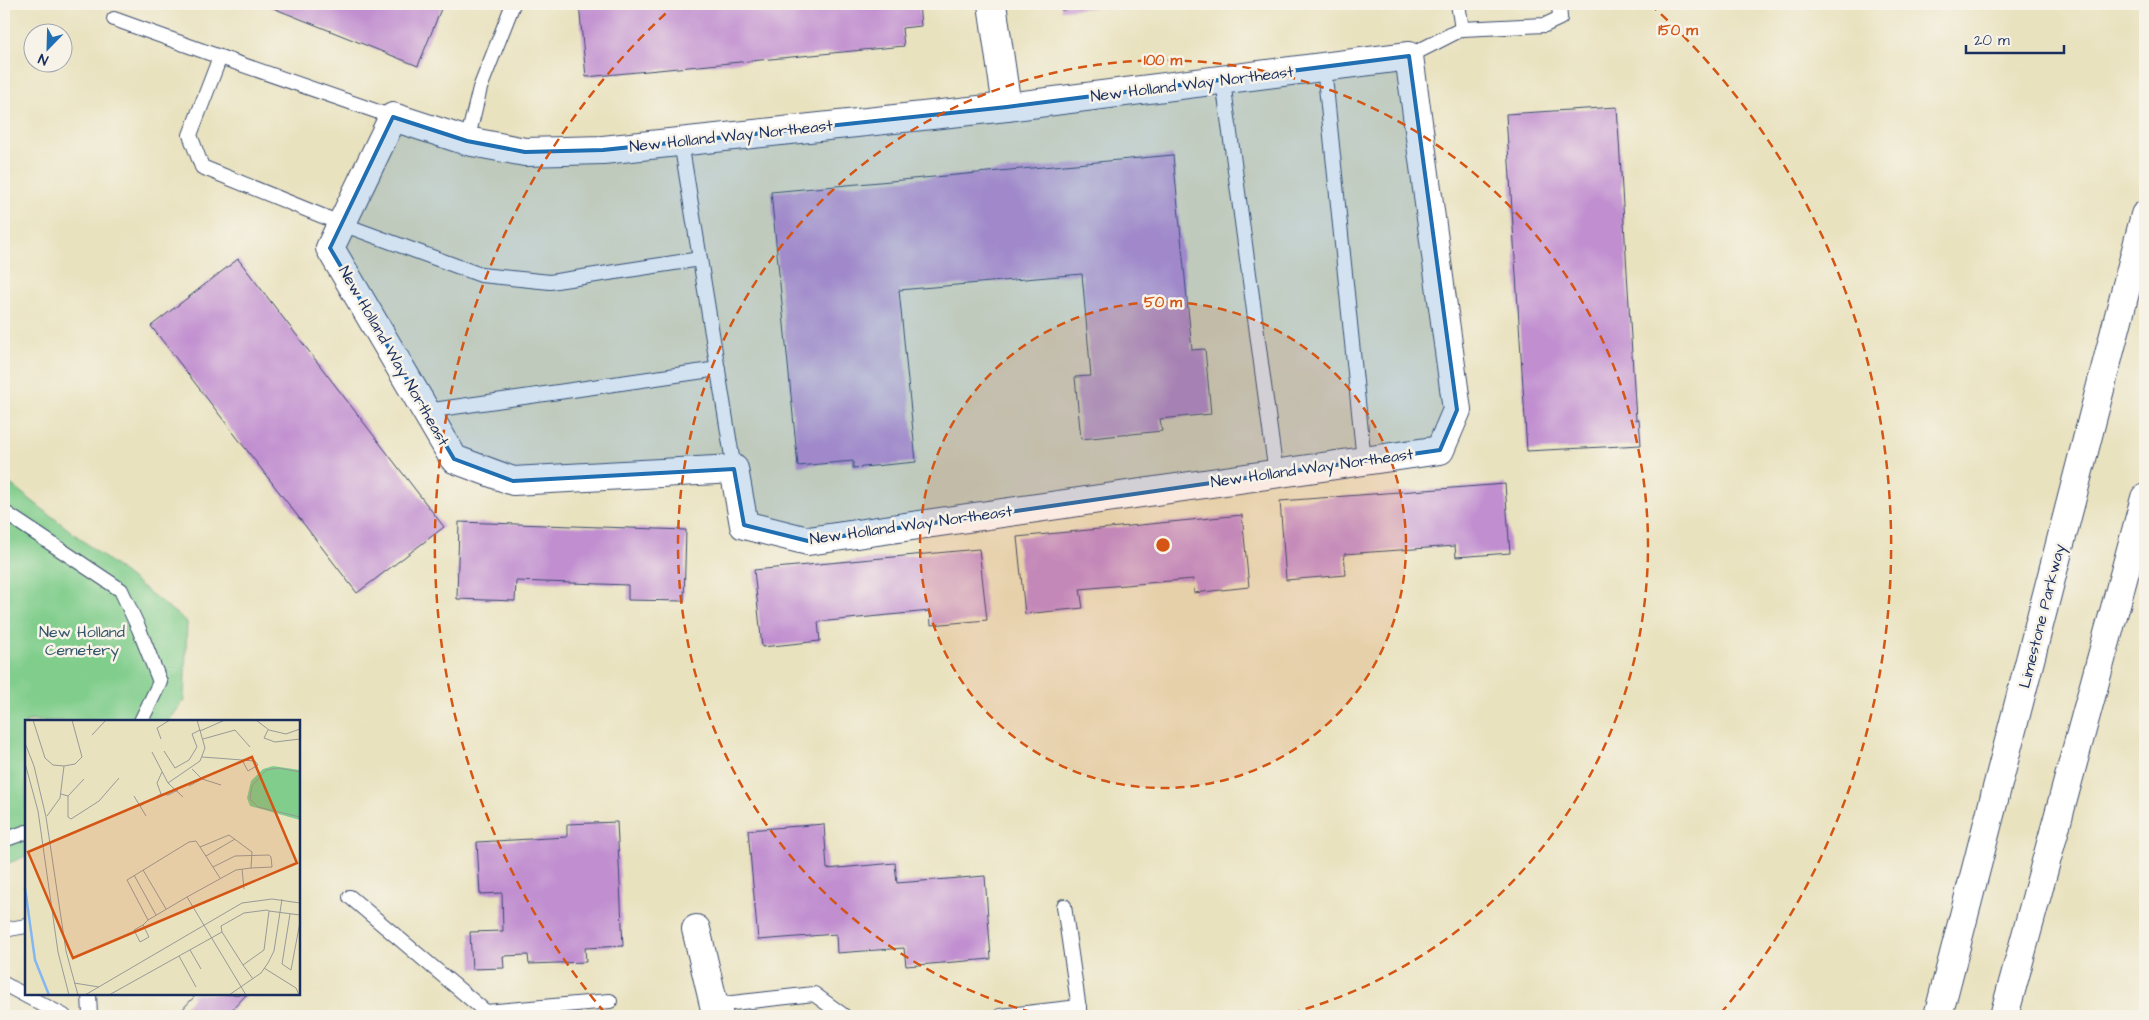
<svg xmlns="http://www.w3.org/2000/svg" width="2149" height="1020" viewBox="0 0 2149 1020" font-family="'Architects Daughter',sans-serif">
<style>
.green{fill:#80cd8c;stroke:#4e7e75}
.building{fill:#c18fd0}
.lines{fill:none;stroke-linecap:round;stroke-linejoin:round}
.lane-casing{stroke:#3a4a6d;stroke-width:16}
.street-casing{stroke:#3a4a6d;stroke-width:30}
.primary-casing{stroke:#3a4a6d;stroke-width:30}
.lane{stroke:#fff;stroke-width:14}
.street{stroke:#fff;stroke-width:28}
.primary{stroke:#fff;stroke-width:28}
.marked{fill:#1f6fb2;fill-opacity:0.2;stroke:#1f6fb2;stroke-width:4;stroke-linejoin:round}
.ring{fill:none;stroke:#d45514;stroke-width:2.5;stroke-dasharray:9 6}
.labels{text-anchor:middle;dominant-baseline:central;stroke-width:5;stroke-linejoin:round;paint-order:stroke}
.street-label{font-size:16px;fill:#1b2f5e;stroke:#f7f3e8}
.park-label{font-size:16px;fill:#34566a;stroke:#f7f3e8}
.inset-river{fill:none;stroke:#84b6f1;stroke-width:2.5}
.inset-road{fill:none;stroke:#979a98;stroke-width:1}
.view{fill:#d45514;fill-opacity:0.15;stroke:#d45514;stroke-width:2.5}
.inset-edge{fill:none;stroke:#1b2f5e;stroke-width:2.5}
.centre{fill:#d45514;stroke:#f7f3e8;stroke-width:2.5}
.ring-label{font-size:15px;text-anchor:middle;font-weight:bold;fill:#d45514;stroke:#f7f3e8;stroke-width:5;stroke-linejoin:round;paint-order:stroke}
</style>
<rect width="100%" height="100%" fill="#f7f3e8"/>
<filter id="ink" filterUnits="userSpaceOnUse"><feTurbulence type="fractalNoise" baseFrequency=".02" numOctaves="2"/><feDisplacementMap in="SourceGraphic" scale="10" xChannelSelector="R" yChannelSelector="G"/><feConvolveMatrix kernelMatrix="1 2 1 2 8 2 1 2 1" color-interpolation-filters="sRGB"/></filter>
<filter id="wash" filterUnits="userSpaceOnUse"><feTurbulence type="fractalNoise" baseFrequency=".0096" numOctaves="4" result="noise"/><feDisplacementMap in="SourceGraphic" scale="20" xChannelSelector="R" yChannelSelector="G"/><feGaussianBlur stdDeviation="1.12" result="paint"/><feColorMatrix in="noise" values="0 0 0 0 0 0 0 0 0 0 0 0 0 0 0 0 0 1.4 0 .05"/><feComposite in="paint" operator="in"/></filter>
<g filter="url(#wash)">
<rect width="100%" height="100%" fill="#e9e2bf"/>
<polygon class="green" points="4,479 187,622 184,700 169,721 26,721 26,856 4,865"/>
<g id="blocks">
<g class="building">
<polygon points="263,4 443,4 418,66"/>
<polygon points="579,4 919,4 921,26 902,28 904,46 586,77"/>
<polygon points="1061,4 1135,4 1136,5 1061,10"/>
<polygon points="1617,107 1636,420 1639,419 1641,445 1527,451 1506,114"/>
<polygon points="1173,155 1192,350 1205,349 1211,414 1160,419 1162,431 1081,439 1075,377 1091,376 1082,274 899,290 916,462 853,468 853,461 798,466 771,192"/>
<polygon points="238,259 444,527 357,593 151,326"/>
<polygon points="1505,484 1510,553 1456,557 1455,546 1344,554 1346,575 1286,580 1280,501"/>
<polygon points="1242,515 1249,587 1194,593 1193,579 1080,589 1083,608 1025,614 1017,537"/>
<polygon points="459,522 686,530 684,601 628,600 628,585 516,581 515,601 457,599"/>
<polygon points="979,549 987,620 931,625 930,611 818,622 820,641 762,647 754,570"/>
<polygon points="617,822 623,946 585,948 586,962 529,964 528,955 503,956 504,968 472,969 470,932 503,931 502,893 480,894 477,842 567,837 567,824"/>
<polygon points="824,824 827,869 895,863 897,883 985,876 991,959 906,966 904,948 837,953 836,934 758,940 748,830"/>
<polygon points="190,994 247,994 226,1016 181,1016 178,1014 194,997"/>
</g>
</g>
</g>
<g filter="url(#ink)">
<use href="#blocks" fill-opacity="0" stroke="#3a4a6d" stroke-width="1"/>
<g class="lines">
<g class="lane-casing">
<g id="lane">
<polyline points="1458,4 1462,29"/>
<polyline points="114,19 220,57"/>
<polyline points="1409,56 1462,29 1545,25 1560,18 1559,4"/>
<polyline points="1324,67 1364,461"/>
<polyline points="1223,81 1276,474"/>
<polyline points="393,117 220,57 190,135 202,167 342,224 481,275 550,282 700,259"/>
<polyline points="467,141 480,88 513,4"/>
<polyline points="681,142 734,469"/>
<polyline points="426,411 718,369"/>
<polyline points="4,512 121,590 139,629 160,682 141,721"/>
<polyline points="4,840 26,832"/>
<polyline points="350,897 486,1012"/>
<polyline points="1064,906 1080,1016"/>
<polyline points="4,930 26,926"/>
<polyline points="4,984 64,1016"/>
<polyline points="89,994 90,1016"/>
<polyline points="714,1005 814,994 844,1016"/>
<polyline points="488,1016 486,1012 610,1001"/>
<polyline points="1000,1016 1079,1007"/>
</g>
</g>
<g class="street-casing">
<g id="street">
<polyline points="992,4 1007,107"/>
<polygon points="1409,56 1457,410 1440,450 808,541 744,525 734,469 513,481 454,459 330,248 393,117 467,141 525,152 603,150 1007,107"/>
<polyline points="696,929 714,1005 719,1016"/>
</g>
</g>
<g class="primary-casing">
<g id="primary">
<polyline points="1938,1016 2145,215"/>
<polyline points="2004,1016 2145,498"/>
</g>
</g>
<use href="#lane" class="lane"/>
<use href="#street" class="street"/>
<use href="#primary" class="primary"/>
</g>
</g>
<path class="marked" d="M1409,56L1457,410L1440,450L808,541L744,525L734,469L513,481L454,459L330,248L393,117L467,141L525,152L603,150L1007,107Z"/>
<circle cx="1163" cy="545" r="243" fill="#d45514" fill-opacity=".12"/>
<g class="ring">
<circle cx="1163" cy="545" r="243"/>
<path d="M1046 1016A485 485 0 1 1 1280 1016"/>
<path d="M605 1013A728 728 0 0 1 676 4M1650 4A728 728 0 0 1 1721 1013"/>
</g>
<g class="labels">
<g class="street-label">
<text transform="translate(1192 84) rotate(-7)">New Holland Way Northeast</text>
<text transform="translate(731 136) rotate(-6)">New Holland Way Northeast</text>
<text transform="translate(394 356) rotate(60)">New Holland Way Northeast</text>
<text transform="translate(1312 468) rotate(-8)">New Holland Way Northeast</text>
<text transform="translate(911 525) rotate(-8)">New Holland Way Northeast</text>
<text transform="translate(2042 616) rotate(-76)">Limestone Parkway</text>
</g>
<g class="park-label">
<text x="82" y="632">New Holland<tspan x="82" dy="18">Cemetery</tspan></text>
</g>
</g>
<g transform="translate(25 720)">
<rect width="275" height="275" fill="#e9e2bf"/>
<path d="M248,46L275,50V100L225,86L222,78L226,61L238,49Z" fill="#80cd8c"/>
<path class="inset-river" d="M0,168L10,240L24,275"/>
<path class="inset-road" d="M8,0L20,38L28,45L39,46L50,44L57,37L47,0M231,0L244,10L261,14L275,9M243,10L239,18L250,22L275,19M175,11L200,0M67,15L81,0M136,19L132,8L145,0M178,19L210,10L225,27M0,23L9,46L21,97L41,231L53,275M139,31L150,48L164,40L172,27L167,14L175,10M127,32L143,63L158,77M177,37L191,38L230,41L233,45L223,51L217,40M0,43L13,91L33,232L44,275M137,52L132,63L136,74L143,75L153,70M275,52L253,48L241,50L227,66L225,79L233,87L275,97M177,59L196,65M143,63L175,41L180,28L172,0M164,66L177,59L167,49M36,74L43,76V97L46,99L74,81L94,58M43,76L59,59M109,76L121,96M115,86L136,74M22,96L35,78L39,46M175,127L195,158M181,136L210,119M188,147L210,136L244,135L246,137L247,147L226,148M217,149L219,169M118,150L141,189M109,155L131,195M162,177L211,150L226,148L227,132L204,115L175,127L171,121L164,122L102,160L123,200L162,177L221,275M244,191L275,195M265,194L257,244L266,250L275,202M118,205L109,210L115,222L124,217L118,205L123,200M197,212L218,245M165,230L176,249M154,236L171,267M239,248L271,268L274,275M49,263L74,267M60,275L217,183L247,179L275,183M84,275L197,212L196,206L219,193L242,190L244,191L239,230L218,245L228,259M204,275L236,253L243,243L249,231L257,179"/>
<path class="view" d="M227,37L272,143L48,238L3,132Z"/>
<rect width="275" height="275" class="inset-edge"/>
</g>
<circle cx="1163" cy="545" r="8" class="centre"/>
<g class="ring-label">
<text x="1678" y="35">150 m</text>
<text x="1163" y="65">100 m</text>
<text x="1163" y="307">50 m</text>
</g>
<rect width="2149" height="1020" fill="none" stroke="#f7f3e8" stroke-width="20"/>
<g transform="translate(48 48) rotate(203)"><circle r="24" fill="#f7f3e8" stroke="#9fa5b1"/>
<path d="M0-4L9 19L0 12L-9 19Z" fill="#1f6fb2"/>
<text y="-8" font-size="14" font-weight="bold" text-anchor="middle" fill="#1b2f5e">N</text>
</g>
<path d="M1966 45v8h98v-8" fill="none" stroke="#1b2f5e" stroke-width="2.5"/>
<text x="1974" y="45" font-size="15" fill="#1b2f5e" stroke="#f7f3e8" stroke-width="4" paint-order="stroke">20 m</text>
</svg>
